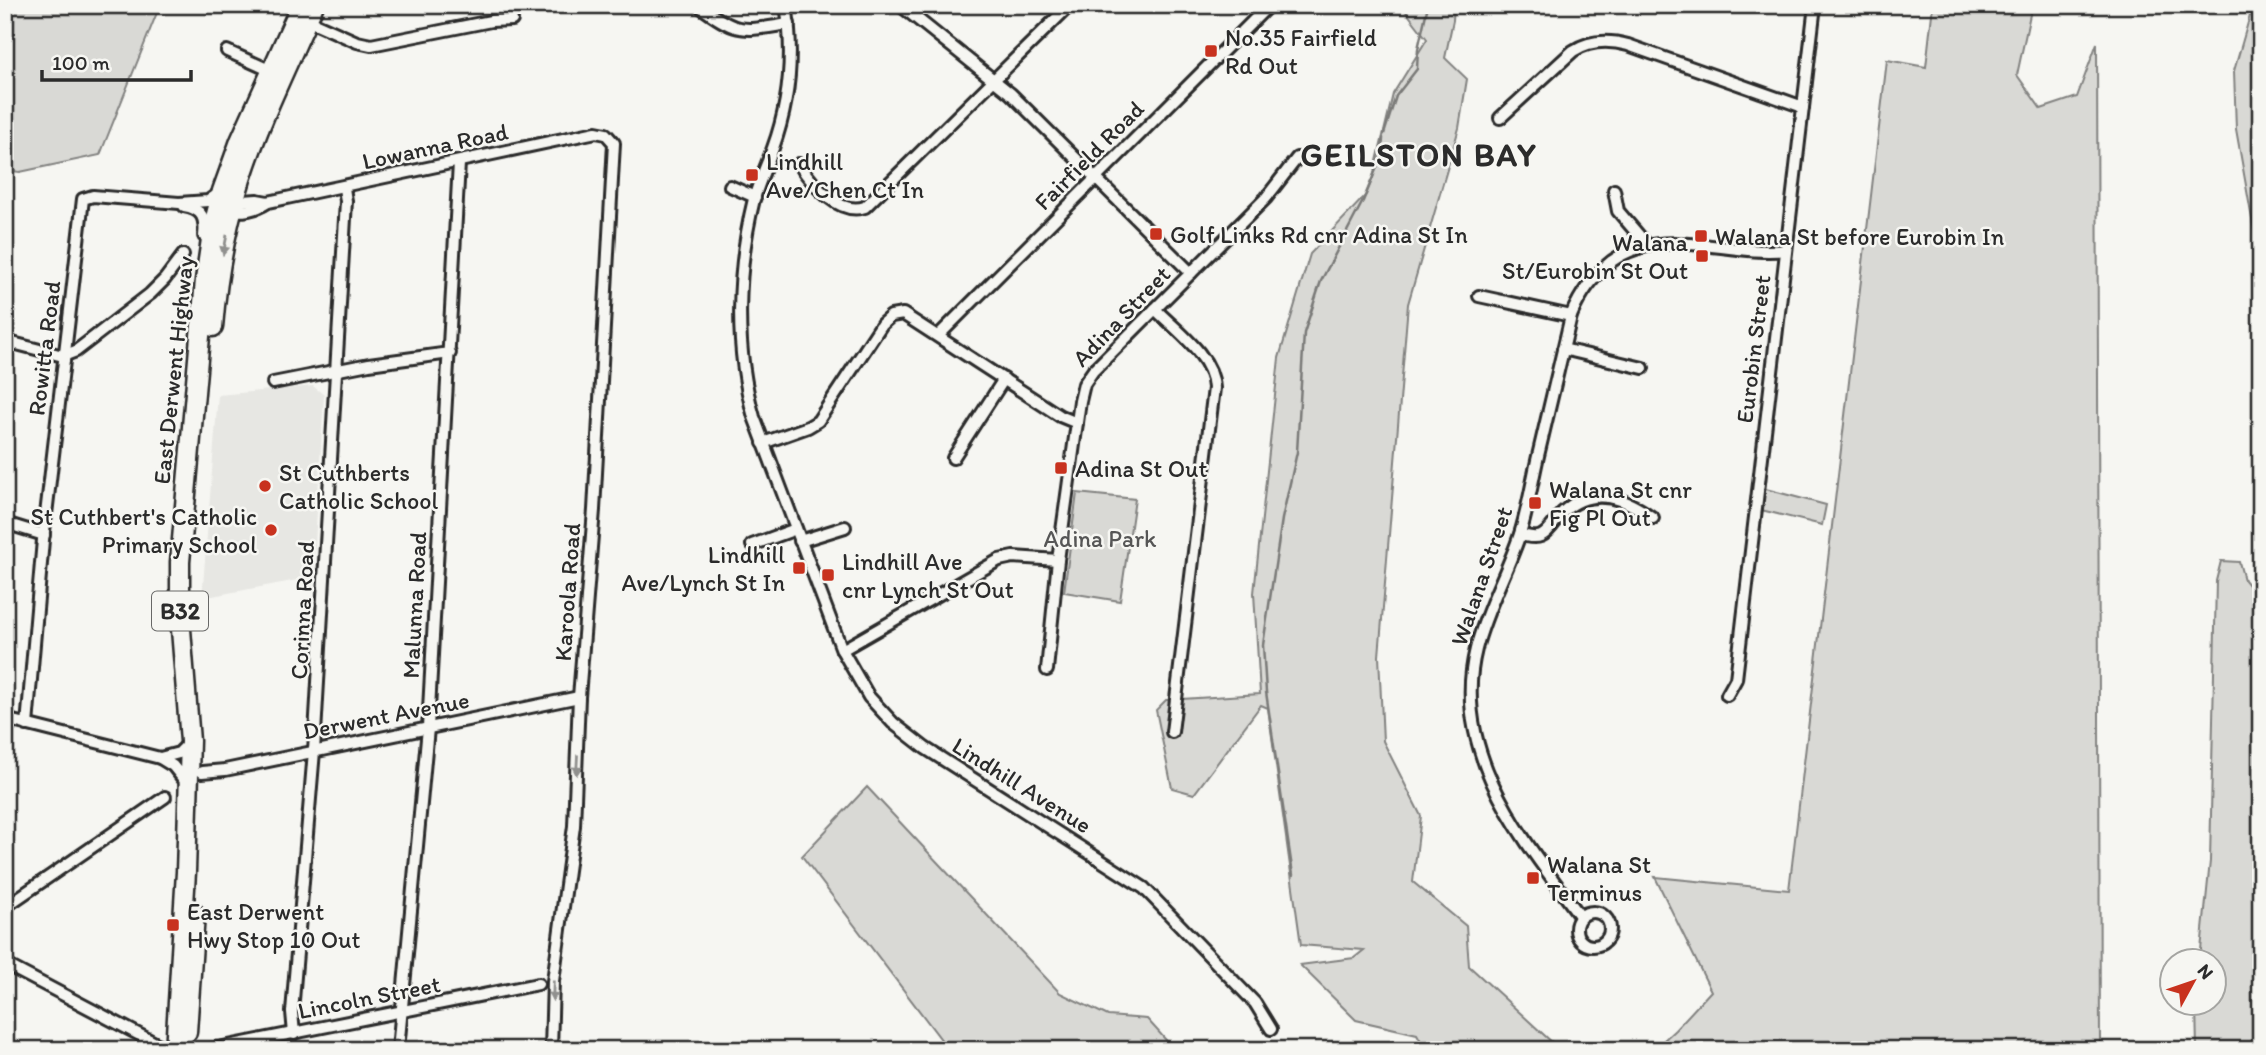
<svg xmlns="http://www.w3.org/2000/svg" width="2266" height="1055" viewBox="0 0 2266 1055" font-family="Itim,sans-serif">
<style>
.built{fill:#e7e7e3}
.green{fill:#d9d9d5;stroke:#828280;stroke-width:2}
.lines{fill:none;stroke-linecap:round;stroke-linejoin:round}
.stream{stroke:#7a7a78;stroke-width:2.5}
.minor-casing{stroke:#2b2b2b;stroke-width:16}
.primary-casing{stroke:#2b2b2b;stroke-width:23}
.minor{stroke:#f6f6f2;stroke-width:10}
.primary{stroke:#f6f6f2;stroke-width:18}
.oneway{fill:#90908e}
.poi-dot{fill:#c8321e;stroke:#f6f6f2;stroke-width:2.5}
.labels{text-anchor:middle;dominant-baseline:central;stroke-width:5;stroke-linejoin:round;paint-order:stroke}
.shield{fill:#f6f6f2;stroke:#686867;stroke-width:2}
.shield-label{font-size:23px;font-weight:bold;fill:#2b2b2b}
.poi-label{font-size:24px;fill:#2b2b2b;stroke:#f6f6f2;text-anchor:start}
.street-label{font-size:24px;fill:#2b2b2b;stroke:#f6f6f2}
.park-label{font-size:24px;fill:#565656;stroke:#f6f6f2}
.district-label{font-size:32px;font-weight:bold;letter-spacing:2px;fill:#2b2b2b;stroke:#f6f6f2}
</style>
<rect width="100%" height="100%" fill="#f6f6f2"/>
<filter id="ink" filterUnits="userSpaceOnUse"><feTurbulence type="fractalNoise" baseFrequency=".0143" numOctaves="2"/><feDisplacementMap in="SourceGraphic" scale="14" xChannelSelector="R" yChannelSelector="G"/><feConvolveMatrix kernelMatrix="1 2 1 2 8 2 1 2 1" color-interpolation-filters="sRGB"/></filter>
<g filter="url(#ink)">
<polygon class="built" points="313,386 324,395 313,577 202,598 218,395"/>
<g class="green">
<polygon points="5,5 160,5 100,155 20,172 5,170"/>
<polygon points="1401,5 1454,5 1453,20 1445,58 1467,79 1459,128 1408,304 1379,656 1383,741 1421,816 1413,882 1466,926 1469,966 1554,1044 1573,1050 1426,1050 1417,1034 1356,1020 1300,965 1354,958 1364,950 1301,945 1268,708 1261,705 1194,794 1172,788 1156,710 1166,700 1260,694 1254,593 1279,358 1310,254 1366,195 1373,178 1393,94 1427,39"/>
<polygon points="1933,5 2032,5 2017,75 2041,109 2077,97 2097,43 2100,1050 1653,1050 1675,1030 1711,991 1655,877 1789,890 1887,60 1926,67"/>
<polygon points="2253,5 2261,5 2261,270 2236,129 2234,71"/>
<polygon points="1762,488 1826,505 1822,525 1761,510"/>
<polygon points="1077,493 1135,499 1120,601 1064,592"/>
<polygon points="2221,561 2239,562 2244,580 2261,601 2261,1050 2197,1050 2196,1003 2214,1002 2214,960 2200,960 2210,861 2216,581"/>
<polygon points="867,787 1060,993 1108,1016 1147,1019 1175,1050 949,1050 802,856"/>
</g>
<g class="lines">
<g class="stream">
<polyline points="1384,134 1396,96 1417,69 1418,49 1428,5"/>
<polyline points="1293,875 1266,692 1263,645 1282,519 1297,452 1304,333 1321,281 1363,201 1382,155 1383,138"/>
</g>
<g class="minor-casing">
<g id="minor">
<path d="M698,5C739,35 741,31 789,24"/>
<path d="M786,5C794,54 790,101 773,148C767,165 759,181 754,199C737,268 734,348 754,417L842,650L869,697L893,723L925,748L1144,888L1255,1003L1271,1029"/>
<polyline points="900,5 1011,94 1191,273"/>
<polyline points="303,18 357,42 371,45 491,21 512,20"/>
<polyline points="227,51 276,73"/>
<path d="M1500,118L1573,51C1590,40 1609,40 1628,45L1803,107"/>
<path d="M799,164C812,184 839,216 865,207L1070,5"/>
<polyline points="730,186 755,197"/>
<polyline points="1614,190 1618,211 1647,245"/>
<polyline points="230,202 257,200 268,202"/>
<path d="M184,206C203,209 206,219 204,236"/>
<path d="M227,209C241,213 256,210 268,202L596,132L606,134L614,143L594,510L579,697L574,826L553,981L551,1050"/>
<polyline points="1479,296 1571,316"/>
<path d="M1155,309C1177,331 1213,356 1214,388L1172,732"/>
<polyline points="939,335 1269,5"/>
<polyline points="5,341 63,356 76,351 150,294 165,279 183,255"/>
<polyline points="1563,349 1643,368"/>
<polyline points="273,383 369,364 450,353"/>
<polyline points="763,443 808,427 818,421 882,324 891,316 903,314 1060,416 1077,423"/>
<polyline points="953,458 1004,379"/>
<polyline points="5,523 44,535"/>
<path d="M1520,535C1527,536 1534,539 1541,536C1550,532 1556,519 1563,512C1592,485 1626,498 1653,518"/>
<polyline points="800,541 845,527"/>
<polyline points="752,545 796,529"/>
<polyline points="842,650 999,560 1013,557 1058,560"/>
<polyline points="1047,670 1058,560 1080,401 1084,384 1093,371 1266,198 1297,158"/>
<polyline points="1727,695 1736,679 1815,5"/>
<polyline points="5,719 160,758 173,766 189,786"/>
<polyline points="27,725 43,540 83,199 93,196 179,203 208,201 222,191"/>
<polyline points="160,758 179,753 190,742"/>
<polyline points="202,772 225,770 579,697"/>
<polyline points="5,907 165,797"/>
<circle cx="1593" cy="929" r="17"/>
<path d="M1580,916C1523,839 1450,752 1476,649C1486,609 1507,573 1520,534C1528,509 1532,482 1538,456C1549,410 1560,363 1571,316C1580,294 1593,276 1612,261C1663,224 1729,257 1786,250"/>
<polyline points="5,964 157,1044 173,1050"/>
<polyline points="294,1034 292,1012 314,751 346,201 344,188"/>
<polyline points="208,1050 538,984"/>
<polyline points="398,1050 428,728 459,163"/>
</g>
</g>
<g class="primary-casing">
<g id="primary">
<path d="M213,327C217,277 226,227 241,179C260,120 289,62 314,5"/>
<polyline points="187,1032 195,914"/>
<polyline points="175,1050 186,872 190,741 180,617 180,562 205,280 213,226 222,191 240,141 301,5"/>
</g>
</g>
<use href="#minor" class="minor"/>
<use href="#primary" class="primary"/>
</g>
<defs><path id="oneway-solid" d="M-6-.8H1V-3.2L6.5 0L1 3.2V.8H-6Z" transform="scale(1.75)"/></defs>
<g class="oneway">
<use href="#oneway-solid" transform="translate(225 245) rotate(101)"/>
<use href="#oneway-solid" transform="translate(577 765) rotate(93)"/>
<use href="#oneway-solid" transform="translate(553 991) rotate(92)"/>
</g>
</g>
<g class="poi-dot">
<rect x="1204" y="44" width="14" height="14" rx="3.5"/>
<rect x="745" y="168" width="14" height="14" rx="3.5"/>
<rect x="1149" y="227" width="14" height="14" rx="3.5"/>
<rect x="1694" y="229" width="14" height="14" rx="3.5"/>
<rect x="1695" y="249" width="14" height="14" rx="3.5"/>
<rect x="1054" y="461" width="14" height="14" rx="3.5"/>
<circle cx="265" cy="486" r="7"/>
<rect x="1528" y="496" width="14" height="14" rx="3.5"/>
<circle cx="271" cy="530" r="7"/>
<rect x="792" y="561" width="14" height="14" rx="3.5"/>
<rect x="821" y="568" width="14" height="14" rx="3.5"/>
<rect x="1526" y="871" width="14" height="14" rx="3.5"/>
<rect x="166" y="918" width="14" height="14" rx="3.5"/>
</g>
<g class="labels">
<rect class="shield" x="152" y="591.5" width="56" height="39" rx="5"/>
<g class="shield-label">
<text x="180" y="611">B32</text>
</g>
<g class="poi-label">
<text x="1225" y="37">No.35 Fairfield<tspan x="1225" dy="28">Rd Out</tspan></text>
<text x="766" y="161">Lindhill<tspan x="766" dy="28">Ave/Chen Ct In</tspan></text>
<text x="1170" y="234">Golf Links Rd cnr Adina St In</text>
<text x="1715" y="236">Walana St before Eurobin In</text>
<text x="1688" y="242" text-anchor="end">Walana<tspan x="1688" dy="28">St/Eurobin St Out</tspan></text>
<text x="1075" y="468">Adina St Out</text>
<text x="279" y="472">St Cuthberts<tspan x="279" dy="28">Catholic School</tspan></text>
<text x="1549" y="489">Walana St cnr<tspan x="1549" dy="28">Fig Pl Out</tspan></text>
<text x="257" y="516" text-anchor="end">St Cuthbert's Catholic<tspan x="257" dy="28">Primary School</tspan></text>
<text x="785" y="554" text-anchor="end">Lindhill<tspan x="785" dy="28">Ave/Lynch St In</tspan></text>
<text x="842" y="561">Lindhill Ave<tspan x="842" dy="28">cnr Lynch St Out</tspan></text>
<text x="1547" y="864">Walana St<tspan x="1547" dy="28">Terminus</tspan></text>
<text x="187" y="911">East Derwent<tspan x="187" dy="28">Hwy Stop 10 Out</tspan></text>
</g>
<g class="street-label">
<text transform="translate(435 146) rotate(-12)">Lowanna Road</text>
<text transform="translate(1089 155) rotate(-45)">Fairfield Road</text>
<text transform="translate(1121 316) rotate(-46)">Adina Street</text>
<text transform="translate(44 348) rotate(-83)">Rowitta Road</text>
<text transform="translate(1753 349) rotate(-83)">Eurobin Street</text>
<text transform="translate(173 370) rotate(-84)">East Derwent Highway</text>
<text transform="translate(1481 576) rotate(-71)">Walana Street</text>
<text transform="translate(567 592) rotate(-86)">Karoola Road</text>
<text transform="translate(414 605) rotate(-87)">Malunna Road</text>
<text transform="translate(302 610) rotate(-87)">Corinna Road</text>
<text transform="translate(386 715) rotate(-11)">Derwent Avenue</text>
<text transform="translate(1022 785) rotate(32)">Lindhill Avenue</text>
<text transform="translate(369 997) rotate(-11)">Lincoln Street</text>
</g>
<g class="park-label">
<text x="1100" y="538">Adina Park</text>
</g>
<g class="district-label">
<text x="1419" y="155">GEILSTON BAY</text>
</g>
</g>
<rect width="2266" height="1055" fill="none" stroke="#f6f6f2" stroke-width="28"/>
<rect x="14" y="14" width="2238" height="1027" fill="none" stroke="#2b2b2b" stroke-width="2.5" filter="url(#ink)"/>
<g transform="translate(2193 982) rotate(50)"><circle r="33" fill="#f6f6f2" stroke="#a5a5a2" stroke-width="2"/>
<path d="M0-5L12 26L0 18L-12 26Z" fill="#c8321e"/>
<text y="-10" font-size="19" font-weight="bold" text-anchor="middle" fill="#2b2b2b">N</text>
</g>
<path d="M42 70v10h149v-10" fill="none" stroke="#2b2b2b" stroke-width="3.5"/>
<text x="52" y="70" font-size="21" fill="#2b2b2b" stroke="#f6f6f2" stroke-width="5" paint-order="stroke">100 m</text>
</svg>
